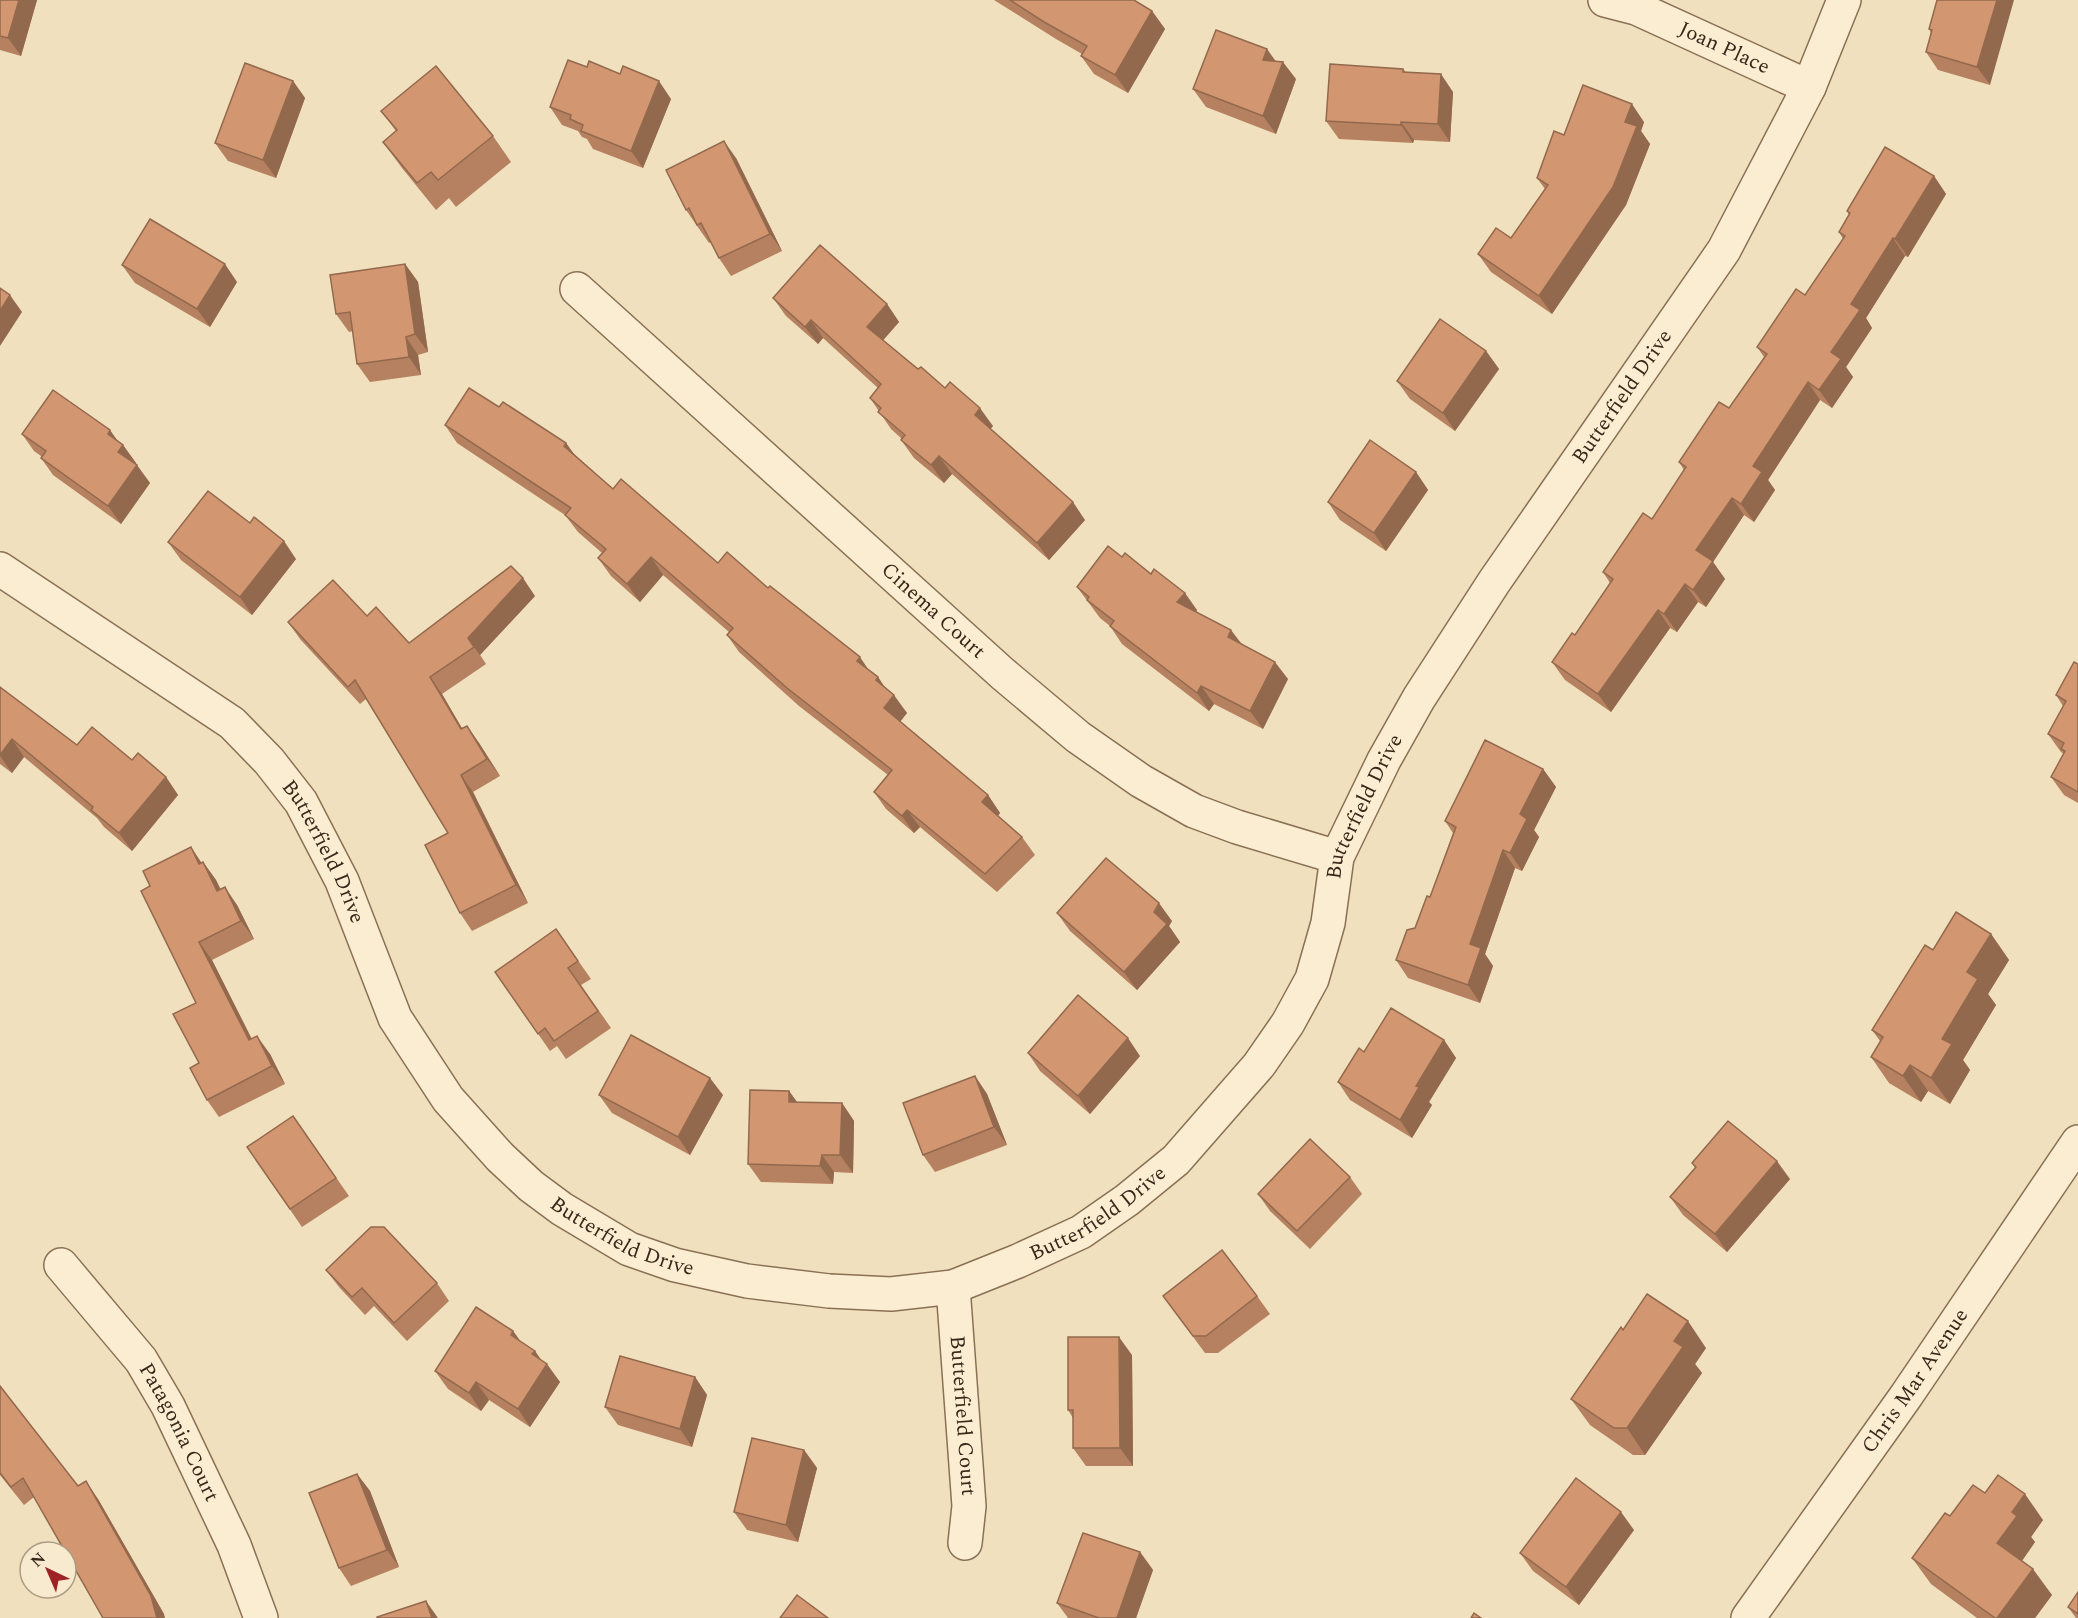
<svg xmlns="http://www.w3.org/2000/svg" width="2078" height="1618" viewBox="0 0 2078 1618" font-family="Spectral,serif">
<style>
.lines{fill:none;stroke-linecap:round;stroke-linejoin:round}
.minor-casing{stroke:#8a7055;stroke-width:36}
.minor{stroke:#fbedd1;stroke-width:33}
.wall{fill:#b58160}
.shaded-wall{fill:#93694e}
.building{fill:#d29670;stroke:#93694e;stroke-width:1.5}
.labels{text-anchor:middle;dominant-baseline:central;stroke-width:4.5;stroke-linejoin:round;paint-order:stroke}
.street-label{font-size:21px;fill:#39281b;stroke:#f8eace}
</style>
<rect width="100%" height="100%" fill="#f1e0bd"/>
<g class="lines">
<g class="minor-casing">
<g id="minor">
<path id="s1" d="M1605,0L1636,8L1809,87"/>
<path id="s2" d="M577,289L1003,674L1078,737L1141,781L1194,811L1237,827L1337,857"/>
<path id="s3" d="M0,569L232,723L269,761L301,802L342,881L395,1018L448,1099L500,1157L531,1186L562,1209L629,1249L675,1265L747,1281L829,1291L891,1294L953,1287L1018,1261L1081,1232L1127,1200L1176,1160L1259,1065L1288,1023L1312,979L1328,923L1337,857L1384,760L1419,698L1494,582L1724,250L1809,87L1844,0"/>
<path id="s4" d="M61,1265L141,1360L168,1406L234,1545L261,1618"/>
<path id="s5" d="M953,1287L969,1506L965,1543"/>
<path id="s6" d="M1748,1618L1906,1396L2078,1142"/>
</g>
</g>
<use href="#minor" class="minor"/>
</g>
<g class="wall">
<polygon points="0,0 37,0 21,56 0,50"/>
<polygon points="994,0 1134,0 1152,11 1165,29 1128,93 1094,74 1081,56 1082,54 1056,39"/>
<polygon points="1937,0 1990,85 1938,70 1926,52 1931,33 1929,29"/>
<polygon points="1403,69 1406,72 1453,92 1450,142 1414,140 1413,143 1339,139 1326,121"/>
<polygon points="1296,79 1276,134 1206,107 1193,89"/>
<polygon points="293,81 305,98 276,178 228,161 215,143"/>
<polygon points="671,99 643,168 593,149 587,139 582,137 578,131 562,125 550,107"/>
<polygon points="381,111 493,136 511,162 456,207 449,198 436,210 402,168 383,142 396,131"/>
<polygon points="1644,122 1641,131 1650,144 1626,205 1552,314 1491,272 1478,254 1511,238 1545,189 1537,178"/>
<polygon points="736,158 782,251 731,276 719,258 711,242 709,243 686,210"/>
<polygon points="1934,176 1946,194 1908,257 1905,256 1866,318 1872,328 1846,367 1853,377 1832,408 1820,400 1768,480 1775,490 1754,522 1744,515 1713,562 1725,579 1706,607 1698,602 1677,632 1670,628 1611,712 1565,680 1552,662 1575,635 1610,583 1603,572 1652,519 1684,470 1679,462 1729,408 1764,357 1757,347 1805,295 1843,239 1839,232 1849,215 1847,211"/>
<polygon points="405,264 418,282 428,352 418,355 421,375 370,382 357,364 353,331 349,332 336,314"/>
<polygon points="122,265 237,282 210,327 135,283"/>
<polygon points="773,298 887,304 899,322 883,340 918,369 945,388 993,426 990,429 1085,520 1049,560 952,474 944,483 914,458 901,440 902,439 891,429 870,398 878,388 823,338 818,344 786,316"/>
<polygon points="1486,351 1499,369 1455,431 1410,399 1397,381"/>
<polygon points="499,407 566,443 574,454 613,489 718,563 768,588 878,677 885,688 907,713 900,721 988,795 1000,813 998,816 1022,837 1035,855 997,892 920,827 914,833 886,809 874,792 888,775 799,706 739,652 727,635 729,632 663,575 640,602 611,576 598,558 602,553 578,532 565,515 457,443 445,425"/>
<polygon points="22,434 117,440 123,445 136,463 135,464 150,483 121,524 53,475 41,458 41,456 34,451"/>
<polygon points="1416,472 1428,490 1386,551 1340,520 1328,502"/>
<polygon points="168,542 296,559 252,615 181,560"/>
<polygon points="1122,557 1197,610 1196,612 1242,644 1288,679 1263,729 1214,704 1209,711 1122,644 1110,626 1100,618 1077,587"/>
<polygon points="535,596 480,655 486,664 442,694 462,729 467,726 479,743 500,776 473,792 528,903 472,931 460,913 448,833 366,699 360,704 300,639 288,622 409,643"/>
<polygon points="2078,664 2078,803 2064,795 2051,777 2064,754 2061,752 2048,734 2063,706 2056,695"/>
<polygon points="0,687 77,745 132,760 166,777 178,795 132,851 104,827 97,818 24,757 12,773 0,764"/>
<polygon points="1543,769 1556,787 1534,830 1539,837 1522,871 1515,868 1485,954 1493,966 1480,1003 1408,978 1396,960 1415,928 1430,897 1453,833 1445,821"/>
<polygon points="191,847 201,863 203,862 216,880 220,889 237,905 254,939 212,960 252,1039 270,1054 285,1084 219,1117 207,1100 199,1063 196,1003 150,886"/>
<polygon points="1057,913 1172,921 1169,926 1180,942 1137,990 1070,931"/>
<polygon points="556,929 591,979 581,985 611,1028 566,1059 557,1046 550,1051 495,972"/>
<polygon points="1991,934 2009,960 1988,994 1996,1005 1963,1060 1970,1070 1950,1104 1928,1091 1921,1102 1889,1083 1871,1057 1880,1041 1872,1030 1933,950"/>
<polygon points="1444,1040 1456,1058 1429,1102 1432,1105 1412,1138 1350,1100 1338,1082 1364,1052"/>
<polygon points="1028,1053 1140,1056 1090,1114 1040,1071"/>
<polygon points="975,1076 987,1094 1007,1145 935,1172 923,1155"/>
<polygon points="789,1091 797,1102 842,1103 854,1121 853,1173 834,1172 833,1184 761,1182 748,1164"/>
<polygon points="599,1095 723,1095 690,1155 612,1113"/>
<polygon points="293,1116 349,1196 302,1227 247,1147"/>
<polygon points="1692,1163 1790,1179 1727,1252 1683,1215 1670,1197 1695,1168"/>
<polygon points="1350,1177 1362,1194 1310,1249 1270,1211 1258,1194"/>
<polygon points="326,1270 437,1283 449,1301 407,1341 374,1306 365,1315 339,1287"/>
<polygon points="1163,1296 1257,1296 1270,1314 1218,1353 1205,1353"/>
<polygon points="1623,1330 1706,1348 1695,1364 1702,1373 1645,1455 1633,1455 1590,1425 1571,1399"/>
<polygon points="513,1331 521,1342 535,1351 541,1360 560,1382 530,1427 489,1400 481,1411 448,1389 435,1371"/>
<polygon points="1132,1355 1133,1466 1086,1466 1073,1448 1073,1418 1068,1410"/>
<polygon points="695,1377 707,1395 692,1447 618,1425 605,1407"/>
<polygon points="0,1386 78,1486 98,1499 164,1614 34,1497 24,1505 0,1475"/>
<polygon points="804,1450 817,1468 798,1542 747,1530 734,1512"/>
<polygon points="357,1474 370,1491 399,1567 351,1586 339,1568"/>
<polygon points="1985,1493 2043,1520 2031,1537 2035,1542 2022,1561 2052,1595 2035,1618 1977,1618 1931,1584 1912,1558 1950,1516"/>
<polygon points="1634,1530 1579,1605 1533,1571 1520,1553"/>
<polygon points="1140,1552 1153,1570 1136,1618 1068,1618 1057,1603"/>
<polygon points="2078,1592 2078,1618 2076,1618 2068,1607"/>
</g>
<g class="shaded-wall">
<polygon points="19,0 37,0 21,56 8,38"/>
<polygon points="1997,0 2014,0 1990,85 1977,67"/>
<polygon points="1152,11 1165,29 1128,93 1115,75"/>
<polygon points="1267,49 1280,67 1263,60"/>
<polygon points="1283,62 1296,79 1276,134 1263,116"/>
<polygon points="1441,74 1453,92 1450,142 1438,124"/>
<polygon points="293,81 305,98 276,178 263,160"/>
<polygon points="659,81 671,99 643,168 631,151"/>
<polygon points="1632,104 1644,122 1641,131 1650,144 1626,205 1552,314 1539,296 1625,122"/>
<polygon points="1401,122 1414,140 1413,143 1401,125"/>
<polygon points="724,141 736,158 782,251 770,234"/>
<polygon points="1934,176 1946,194 1908,257 1895,239"/>
<polygon points="1893,238 1905,256 1866,318 1872,328 1846,367 1853,377 1832,408 1819,390 1831,352 1851,304"/>
<polygon points="225,264 237,282 210,327 197,309"/>
<polygon points="405,264 418,282 428,352 415,334"/>
<polygon points="10,295 22,312 0,346 0,311"/>
<polygon points="887,304 899,322 879,345 867,327"/>
<polygon points="811,320 823,338 818,344 805,327"/>
<polygon points="406,337 418,355 421,375 409,357"/>
<polygon points="1486,351 1499,369 1455,431 1443,413"/>
<polygon points="1808,382 1820,400 1768,480 1775,490 1754,522 1741,504 1753,466"/>
<polygon points="980,408 993,426 987,433 975,415"/>
<polygon points="110,430 122,447 123,445 136,463 131,470 118,452 108,434"/>
<polygon points="566,443 579,461 564,446"/>
<polygon points="939,456 952,474 944,483 931,465"/>
<polygon points="137,465 150,483 121,524 108,506"/>
<polygon points="1416,472 1428,490 1386,551 1374,533"/>
<polygon points="1732,498 1744,515 1713,562 1725,579 1706,607 1693,590 1696,550"/>
<polygon points="1073,502 1085,520 1049,560 1037,543"/>
<polygon points="284,541 296,559 252,615 240,597"/>
<polygon points="651,557 663,575 640,602 627,584"/>
<polygon points="523,578 535,596 480,655 486,664 468,638"/>
<polygon points="1685,584 1698,602 1677,632 1664,614"/>
<polygon points="1185,593 1197,610 1190,620 1177,602"/>
<polygon points="1658,610 1670,628 1611,712 1598,694"/>
<polygon points="1231,630 1244,647 1228,637"/>
<polygon points="860,657 872,675 857,661"/>
<polygon points="1275,662 1288,679 1263,729 1250,711"/>
<polygon points="430,677 442,694 473,747 461,729"/>
<polygon points="878,677 890,695 876,680"/>
<polygon points="1201,686 1214,704 1209,711 1197,693"/>
<polygon points="894,695 907,713 897,726 884,708"/>
<polygon points="467,726 479,743 500,776 487,759"/>
<polygon points="12,739 24,757 12,773 0,756"/>
<polygon points="1543,769 1556,787 1534,830 1539,837 1522,871 1510,853 1520,814"/>
<polygon points="461,775 473,792 528,903 516,885"/>
<polygon points="166,777 178,795 132,851 119,833"/>
<polygon points="988,795 1000,813 995,820 982,802"/>
<polygon points="907,810 920,827 914,833 902,816"/>
<polygon points="191,847 203,865 199,864"/>
<polygon points="1503,850 1515,868 1485,954 1493,966 1480,1003 1468,985 1470,944"/>
<polygon points="203,862 216,880 230,908 217,891"/>
<polygon points="225,887 237,905 254,939 241,921"/>
<polygon points="1159,903 1172,921 1169,926 1180,942 1137,990 1124,972"/>
<polygon points="1991,934 2009,960 1988,994 1996,1005 1963,1060 1970,1070 1950,1104 1931,1078 1942,1039 1967,972"/>
<polygon points="199,942 212,960 261,1058 249,1040"/>
<polygon points="257,1036 270,1054 285,1084 272,1066"/>
<polygon points="1128,1038 1140,1056 1090,1114 1078,1096"/>
<polygon points="1444,1040 1456,1058 1429,1102 1432,1105 1412,1138 1400,1120 1416,1086"/>
<polygon points="1910,1065 1928,1091 1921,1102 1903,1076"/>
<polygon points="975,1076 987,1094 1007,1145 994,1127"/>
<polygon points="710,1078 723,1095 690,1155 678,1137"/>
<polygon points="789,1091 802,1109 789,1102"/>
<polygon points="842,1103 854,1121 853,1173 840,1155"/>
<polygon points="822,1155 834,1172 833,1184 820,1166"/>
<polygon points="1777,1161 1790,1179 1727,1252 1715,1234"/>
<polygon points="1688,1321 1706,1348 1695,1364 1702,1373 1645,1455 1627,1428 1674,1341"/>
<polygon points="513,1331 526,1349 511,1335"/>
<polygon points="1119,1337 1132,1355 1133,1466 1120,1448"/>
<polygon points="535,1351 546,1367 547,1364 560,1382 530,1427 518,1409 532,1354"/>
<polygon points="695,1377 707,1395 692,1447 680,1429"/>
<polygon points="476,1382 489,1400 481,1411 469,1393"/>
<polygon points="804,1450 817,1468 798,1542 786,1525"/>
<polygon points="357,1474 370,1491 399,1567 387,1550"/>
<polygon points="86,1481 98,1499 164,1614 165,1618 157,1618"/>
<polygon points="2025,1494 2043,1520 2031,1537 2035,1542 2016,1569 1997,1543 2012,1512"/>
<polygon points="1621,1512 1634,1530 1579,1605 1566,1587"/>
<polygon points="1140,1552 1153,1570 1136,1618 1117,1618"/>
<polygon points="2033,1569 2052,1595 2035,1618 1997,1618"/>
<polygon points="426,1601 438,1618 432,1618"/>
</g>
<g class="building">
<polygon points="0,0 19,0 8,38 0,36"/>
<polygon points="1010,0 1134,0 1152,11 1115,75 1081,56 1087,46 1044,22"/>
<polygon points="1937,0 1997,0 1977,67 1926,52 1932,30 1929,29"/>
<polygon points="1216,30 1267,49 1263,60 1283,62 1263,116 1193,89"/>
<polygon points="568,60 587,67 589,61 620,74 623,66 659,81 631,151 581,131 583,125 570,119 571,115 550,107"/>
<polygon points="245,63 293,81 263,160 215,143"/>
<polygon points="1330,64 1403,69 1403,72 1441,74 1438,124 1401,122 1401,125 1326,121"/>
<polygon points="436,66 493,136 438,180 431,172 417,183 383,142 397,130 381,111"/>
<polygon points="1583,85 1632,104 1625,122 1637,126 1613,187 1539,296 1478,254 1496,228 1511,238 1548,185 1537,178 1554,131 1564,135"/>
<polygon points="724,141 770,234 719,258 701,223 697,225 689,208 686,210 666,170"/>
<polygon points="1885,147 1934,176 1895,239 1893,238 1851,304 1860,310 1831,352 1841,359 1819,390 1808,382 1753,466 1762,472 1741,504 1732,498 1696,550 1713,561 1693,590 1685,584 1664,614 1658,610 1598,694 1552,662 1572,633 1575,635 1613,579 1603,572 1643,513 1652,519 1686,467 1679,462 1719,402 1729,408 1767,354 1757,347 1796,289 1805,295 1845,236 1839,232 1850,213 1847,211"/>
<polygon points="150,219 225,264 197,309 122,265"/>
<polygon points="820,245 887,304 867,327 918,369 921,367 945,388 950,382 980,408 975,415 1073,502 1037,543 939,456 931,465 901,440 905,435 878,412 881,408 870,398 881,384 811,320 805,327 773,298"/>
<polygon points="405,264 415,334 406,337 409,357 357,364 350,312 336,314 330,275"/>
<polygon points="0,288 10,295 0,311"/>
<polygon points="1440,319 1486,351 1443,413 1397,381"/>
<polygon points="469,388 499,407 503,402 566,443 564,446 613,489 621,479 718,563 727,552 768,588 770,586 860,657 857,661 878,677 876,680 894,695 884,708 988,795 982,802 1022,837 985,874 907,810 902,816 874,792 892,770 787,688 727,635 733,628 651,557 627,584 598,558 606,549 565,515 571,508 445,425"/>
<polygon points="53,390 110,430 108,434 123,445 118,452 137,465 108,506 41,458 46,451 22,434"/>
<polygon points="1370,440 1416,472 1374,533 1328,502"/>
<polygon points="208,491 250,523 254,517 284,541 240,597 168,542"/>
<polygon points="1108,546 1122,557 1125,553 1151,574 1154,569 1185,593 1177,602 1231,630 1228,637 1275,662 1250,711 1201,686 1197,693 1110,626 1114,621 1087,600 1089,597 1077,587"/>
<polygon points="511,566 523,578 468,638 474,647 430,677 461,729 467,726 487,759 461,775 516,885 460,913 425,845 448,833 355,680 348,687 288,622 333,580 367,616 376,607 409,643"/>
<polygon points="2074,662 2078,664 2078,792 2051,777 2065,751 2061,749 2064,743 2048,734 2066,701 2056,695"/>
<polygon points="0,687 77,745 92,727 132,760 138,753 166,777 119,833 91,810 93,807 12,739 0,755"/>
<polygon points="1485,740 1543,769 1520,814 1527,819 1510,853 1503,850 1470,944 1481,948 1468,985 1396,960 1407,930 1415,928 1427,896 1430,897 1456,827 1445,821"/>
<polygon points="191,847 199,864 203,862 217,891 225,887 241,921 199,942 249,1040 257,1036 272,1066 207,1100 190,1068 199,1063 173,1014 196,1003 141,891 150,886 143,871"/>
<polygon points="1106,858 1159,903 1154,912 1167,924 1124,972 1057,913"/>
<polygon points="1956,912 1991,934 1967,972 1978,979 1942,1039 1952,1044 1931,1078 1910,1065 1903,1076 1871,1057 1883,1037 1872,1030 1925,945 1933,950"/>
<polygon points="556,929 578,961 568,968 598,1011 554,1041 545,1028 538,1034 495,972"/>
<polygon points="1078,995 1128,1038 1078,1096 1028,1053"/>
<polygon points="1391,1008 1444,1040 1416,1086 1419,1087 1400,1120 1338,1082 1359,1048 1364,1052"/>
<polygon points="631,1035 710,1078 678,1137 599,1095"/>
<polygon points="975,1076 994,1127 923,1155 903,1103"/>
<polygon points="750,1090 789,1091 789,1102 842,1103 840,1155 822,1155 820,1166 748,1164"/>
<polygon points="293,1116 336,1178 290,1209 247,1147"/>
<polygon points="1728,1121 1777,1161 1715,1234 1670,1197 1696,1167 1692,1163"/>
<polygon points="1310,1139 1350,1177 1297,1231 1258,1194"/>
<polygon points="371,1227 384,1227 437,1283 394,1323 362,1288 352,1297 326,1270"/>
<polygon points="1222,1250 1257,1296 1206,1336 1193,1336 1163,1296"/>
<polygon points="1647,1294 1688,1321 1674,1341 1683,1347 1627,1428 1614,1428 1571,1399 1621,1327 1623,1330"/>
<polygon points="476,1307 513,1331 511,1335 535,1351 532,1354 547,1364 518,1409 476,1382 469,1393 435,1371"/>
<polygon points="1068,1337 1119,1337 1120,1448 1073,1448 1073,1410 1068,1410"/>
<polygon points="620,1356 695,1377 680,1429 605,1407"/>
<polygon points="0,1386 78,1486 86,1481 151,1596 157,1618 103,1618 23,1478 11,1487 0,1473"/>
<polygon points="752,1438 804,1450 786,1525 734,1512"/>
<polygon points="357,1474 387,1550 339,1568 309,1493"/>
<polygon points="1998,1475 2025,1494 2012,1512 2017,1516 1997,1543 2033,1569 1997,1618 1995,1618 1912,1558 1945,1513 1950,1516 1973,1485 1985,1493"/>
<polygon points="1576,1478 1621,1512 1566,1587 1520,1553"/>
<polygon points="1083,1533 1140,1552 1117,1618 1099,1618 1057,1603"/>
<polygon points="2078,1592 2078,1614 2068,1607"/>
<polygon points="797,1595 828,1618 780,1618"/>
<polygon points="426,1601 432,1618 377,1618 377,1617"/>
<polygon points="1474,1613 1481,1618 1471,1618"/>
</g>
<g class="labels">
<g class="street-label">
<text stroke="none"><textPath href="#s1" startOffset="129">Joan Place</textPath></text>
<text stroke="none"><textPath href="#s3" startOffset="2436">Butterfield Drive</textPath></text>
<text stroke="none"><textPath href="#s2" startOffset="480">Cinema Court</textPath></text>
<text stroke="none"><textPath href="#s3" startOffset="1950">Butterfield Drive</textPath></text>
<text stroke="none"><textPath href="#s3" startOffset="438">Butterfield Drive</textPath></text>
<text stroke="none"><textPath href="#s3" startOffset="1446">Butterfield Drive</textPath></text>
<text stroke="none"><textPath href="#s3" startOffset="942">Butterfield Drive</textPath></text>
<text stroke="none"><textPath href="#s6" startOffset="290">Chris Mar Avenue</textPath></text>
<text stroke="none"><textPath href="#s5" startOffset="129">Butterfield Court</textPath></text>
<text stroke="none"><textPath href="#s4" startOffset="206">Patagonia Court</textPath></text>
</g>
</g>
<g transform="translate(48 1570) rotate(316)"><circle r="28" fill="#f8eace" stroke="#ac9c86" stroke-width="1.5"/>
<path d="M0-4.5L10 22L0 15L-10 22Z" fill="#9e2125"/>
<text y="-9" font-size="16" font-weight="bold" text-anchor="middle" fill="#39281b">N</text>
</g>
</svg>
